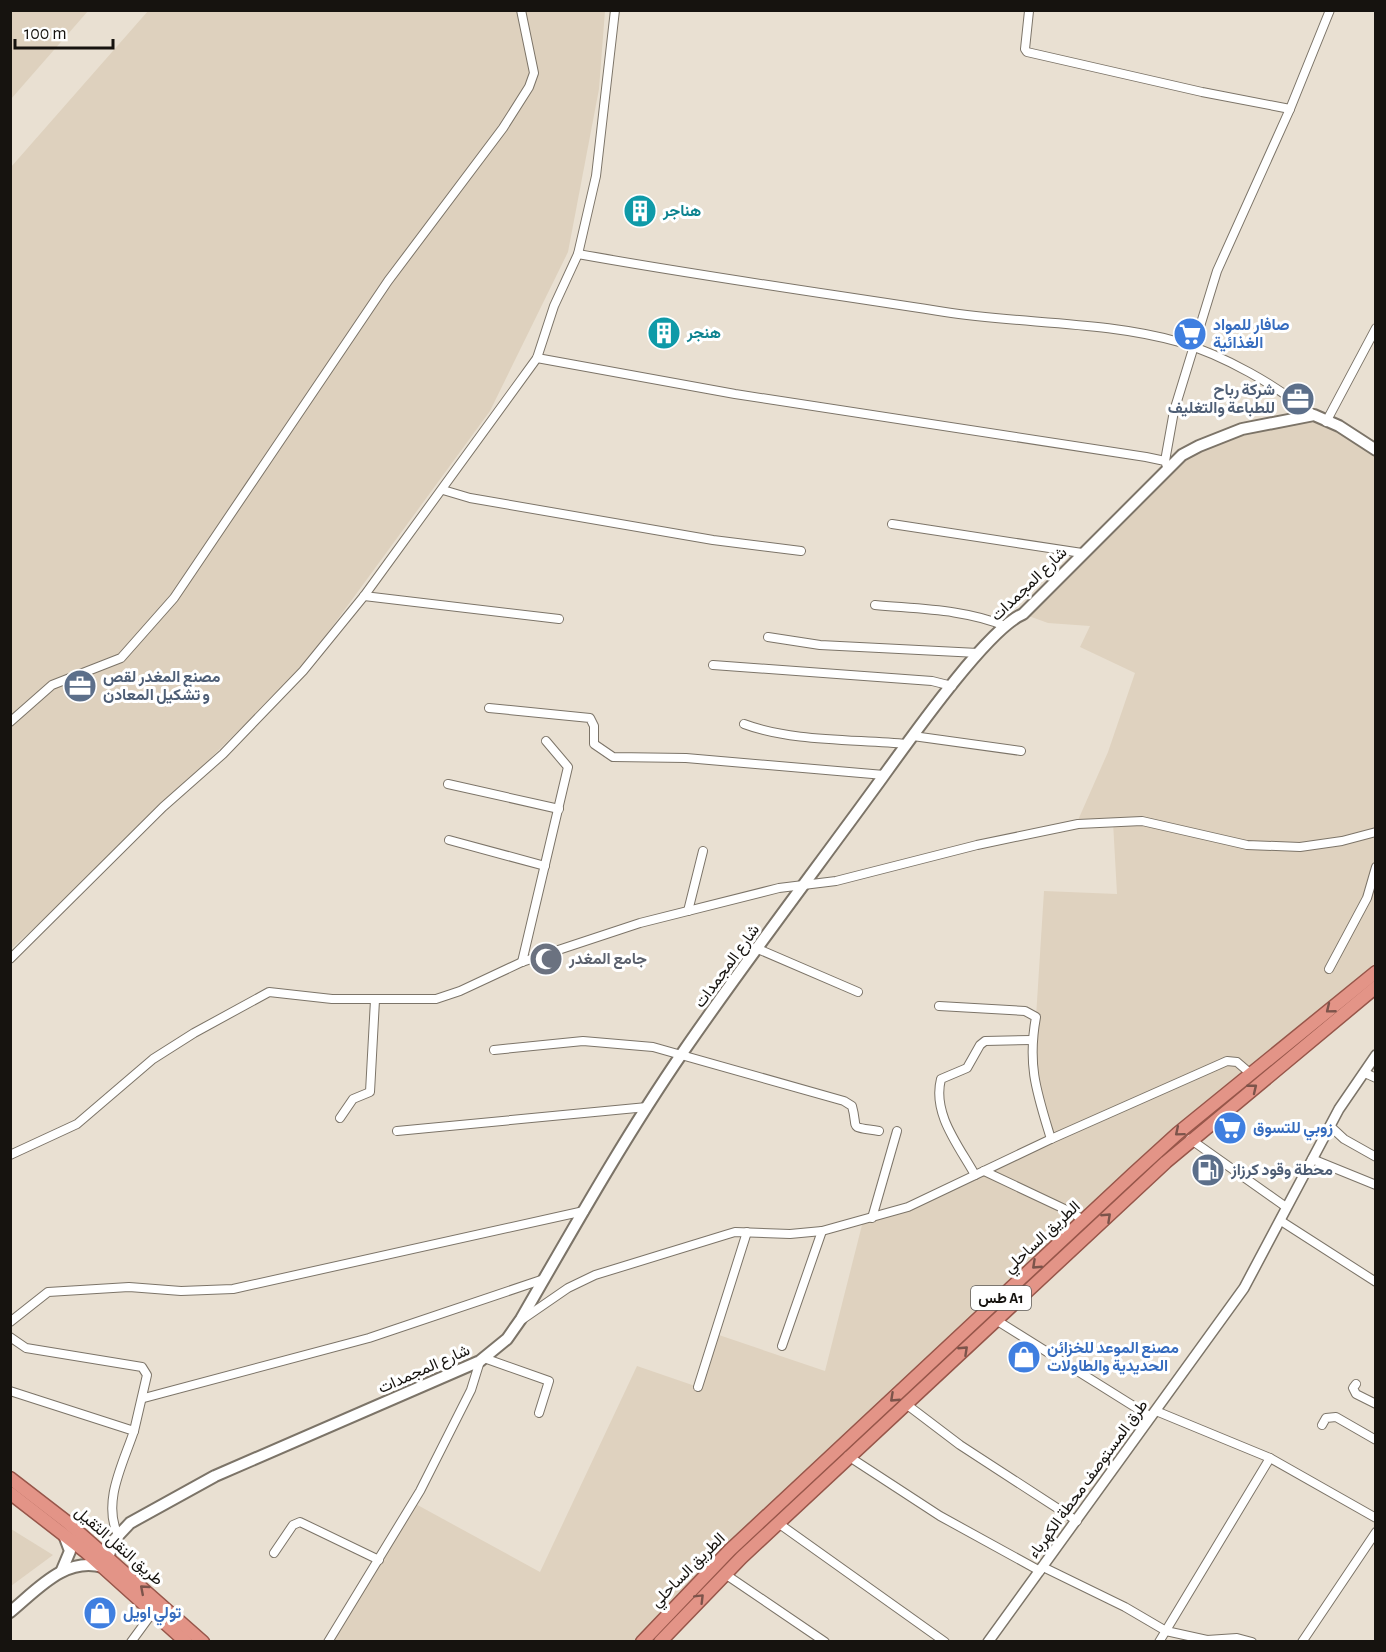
<svg xmlns="http://www.w3.org/2000/svg" width="1386" height="1652" viewBox="0 0 1386 1652" font-family="'Alegreya Sans',Vazirmatn,sans-serif">
<style>
.built{fill:#dfd2bf}
.industrial{fill:#ded1be}
.lines{fill:none;stroke-linecap:round;stroke-linejoin:round}
.minor-casing{stroke:#7c7468;stroke-width:10}
.tertiary-casing{stroke:#7c7468;stroke-width:12}
.secondary-casing{stroke:#7c7468;stroke-width:14}
.trunk-casing{stroke:#97564a;stroke-width:15}
.minor{stroke:#fff;stroke-width:8}
.tertiary{stroke:#fff;stroke-width:9}
.secondary{stroke:#fff;stroke-width:10}
.trunk{stroke:#e39487;stroke-width:12}
.oneway{stroke:#7c544b}
.labels{text-anchor:middle;dominant-baseline:central;stroke-width:6;stroke-linejoin:round;paint-order:stroke}
.shield{fill:#fff;stroke:#5c5a57;stroke-width:1.5}
.shield-label{font-size:15px;font-weight:bold;fill:#16130f}
.culture-label{font-size:16px;font-weight:bold;fill:#0d838f;stroke:#fff;text-anchor:start}
.shop-label{font-size:16px;font-weight:bold;fill:#366cbe;stroke:#fff;text-anchor:start}
.service-label{font-size:16px;font-weight:bold;fill:#4e5e75;stroke:#fff;text-anchor:start}
.street-label{font-size:16px;fill:#16130f;stroke:#fff}
.worship-label{font-size:16px;font-weight:bold;fill:#5b616d;stroke:#fff;text-anchor:start}
</style>
<rect width="100%" height="100%" fill="#e9e0d2"/>
<polygon class="built" points="1314,415 1375,450 1375,971 1133,1174 642,1641 328,1642 412,1502 540,1572 637,1366 698,1387 713,1333 825,1371 863,1221 889,1214 1050,1139 1036,1096 1036,1017 1044,891 1117,894 1113,822 1075,827 1108,752 1135,673 1080,647 1090,626 1048,623 1023,614 1199,446"/>
<g class="industrial">
<polygon points="11,10 88,11 11,99 10,11"/>
<polygon points="148,11 605,11 599,89 568,252 490,411 302,668 93,874 11,949 11,167"/>
<polygon points="11,1529 53,1555 11,1586 10,1586"/>
</g>
<g class="lines">
<g class="minor-casing">
<g id="minor">
<polyline points="1029,11 1025,49 1027,52 1202,92 1290,109"/>
<path d="M578,254C700,276 823,293 945,312C1021,324 1105,321 1179,342C1226,356 1275,385 1314,415"/>
<polyline points="537,358 735,394 1146,457 1165,461 1168,469"/>
<polyline points="1326,422 1376,328"/>
<polyline points="1165,461 1174,411 1217,271 1290,109 1330,10"/>
<polyline points="443,490 470,498 713,540 801,551"/>
<polyline points="892,524 1082,553"/>
<polyline points="364,596 559,619"/>
<path d="M875,605C917,609 965,609 1005,626"/>
<polyline points="768,637 820,645 978,653"/>
<polyline points="713,665 932,681 952,686"/>
<polyline points="489,708 590,718 594,726 594,744 613,757 686,758 884,775"/>
<polyline points="10,722 52,685 121,658 174,598 388,281 503,128 529,87 534,73 521,10"/>
<path d="M744,724C792,742 855,739 907,744"/>
<polyline points="913,736 1021,751"/>
<polyline points="448,784 559,809"/>
<polyline points="449,840 545,866"/>
<polyline points="688,911 703,851"/>
<polyline points="758,949 858,992"/>
<polyline points="10,959 163,807 223,754 303,671 364,596 537,358 554,306 578,254 596,176 615,10"/>
<polyline points="522,962 568,767 546,741"/>
<polyline points="1329,969 1367,898 1376,867"/>
<path d="M939,1006L1025,1011L1036,1017C1027,1066 1037,1093 1051,1139"/>
<path d="M494,1050L583,1041L653,1047L844,1101L852,1106C859,1131 847,1126 879,1131"/>
<polyline points="1365,1073 1376,1078"/>
<polyline points="340,1118 353,1099 370,1092 375,1000"/>
<polyline points="1330,1126 1344,1139 1376,1157"/>
<polyline points="397,1131 647,1107"/>
<polyline points="1190,1139 1286,1207"/>
<polyline points="10,1155 77,1124 153,1059 194,1033 269,992 332,999 436,999 460,991 522,962 640,923 779,888 836,881 977,845 1078,824 1142,821 1247,845 1300,847 1342,841 1376,832"/>
<polyline points="1312,1159 1376,1185"/>
<polyline points="984,1171 1073,1213 1084,1221"/>
<path d="M975,1175C959,1146 932,1114 941,1079L967,1068L980,1045L985,1041L1032,1040"/>
<polyline points="872,1218 897,1131"/>
<polyline points="1281,1221 1376,1282"/>
<polyline points="523,1319 568,1288 595,1275 725,1235 735,1232 790,1234 822,1231 908,1207 1051,1139 1227,1061 1237,1062 1251,1074"/>
<polyline points="996,1320 1151,1417"/>
<polyline points="10,1322 48,1292 129,1287 181,1291 233,1289 584,1211"/>
<polyline points="10,1337 26,1348 142,1367 147,1375 134,1431"/>
<polyline points="782,1346 822,1231"/>
<polyline points="484,1358 549,1381 539,1413"/>
<polyline points="1356,1384 1353,1388 1356,1394 1376,1404"/>
<polyline points="698,1387 747,1232"/>
<path d="M10,1391L134,1431C123,1464 102,1502 118,1535"/>
<polyline points="144,1398 369,1338 544,1279"/>
<polyline points="906,1404 960,1445 1077,1521"/>
<polyline points="1156,1411 1270,1458 1376,1518"/>
<polyline points="1322,1425 1326,1418 1336,1417 1376,1440"/>
<polyline points="848,1456 940,1516 1040,1571"/>
<polyline points="778,1523 945,1642"/>
<polyline points="274,1553 293,1525 300,1522 379,1560"/>
<polyline points="1043,1567 1125,1607 1166,1631 1207,1640 1237,1638 1252,1642"/>
<polyline points="725,1574 825,1642"/>
<polyline points="131,1642 153,1612"/>
<polyline points="328,1642 420,1491 471,1390 480,1361"/>
<polyline points="1159,1642 1270,1458"/>
<polyline points="1302,1642 1376,1532"/>
</g>
</g>
<g class="tertiary-casing">
<polyline id="tertiary" points="988,1642 1244,1288 1339,1109 1376,1055"/>
</g>
<g class="secondary-casing">
<g id="secondary">
<path d="M108,1558L114,1540L130,1523L215,1476L480,1361L507,1339L521,1319C573,1229 624,1138 683,1052C747,959 816,869 882,778C908,742 987,629 1023,614L1182,455L1199,446L1242,429L1314,415L1339,426L1376,450"/>
<polyline points="62,1570 70,1551 64,1535"/>
<path d="M10,1612C37,1590 65,1556 103,1567"/>
</g>
</g>
<g class="trunk-casing">
<g id="trunk">
<polyline points="10,1478 67,1522 203,1642"/>
<polyline points="10,1493 86,1552 186,1642"/>
<polyline points="642,1642 730,1550 1133,1174 1178,1133 1376,972"/>
<polyline points="660,1642 741,1558 1166,1162 1376,987"/>
</g>
</g>
<use href="#minor" class="minor"/>
<use href="#tertiary" class="tertiary"/>
<use href="#secondary" class="secondary"/>
<use href="#trunk" class="trunk"/>
</g>
<defs><path id="oneway-chevron" d="M-2-3.5L2.5 0L-2 3.5" fill="none" stroke-width="1.6" stroke-linecap="round" stroke-linejoin="round" transform="scale(1.5)"/></defs>
<g class="oneway">
<use href="#oneway-chevron" transform="translate(1330 1009) rotate(141)"/>
<use href="#oneway-chevron" transform="translate(1253 1088) rotate(-39)"/>
<use href="#oneway-chevron" transform="translate(1179 1132) rotate(140)"/>
<use href="#oneway-chevron" transform="translate(1107 1217) rotate(-43)"/>
<use href="#oneway-chevron" transform="translate(1036 1265) rotate(137)"/>
<use href="#oneway-chevron" transform="translate(964 1350) rotate(-43)"/>
<use href="#oneway-chevron" transform="translate(894 1398) rotate(137)"/>
<use href="#oneway-chevron" transform="translate(144 1589) rotate(-139)"/>
<use href="#oneway-chevron" transform="translate(700 1598) rotate(-45)"/>
</g>
<defs>
<g id="building-disc" transform="scale(1.725)"><circle r="9.5" fill="#0f9aa8" stroke="#fff"/><path d="M-4-6H4V6H1V3H-1V6H-4ZM-2.5-4.3h1.7v1.8h-1.7ZM.8-4.3h1.7v1.8H.8ZM-2.5-1h1.7V.8h-1.7ZM.8-1h1.7V.8H.8Z" fill="#fff"/></g>
<g id="supermarket-disc" transform="scale(1.725)"><circle r="9.5" fill="#3f7fe0" stroke="#fff"/><path d="M-6-5.5h2.5l.6 2H6L4.5 2H-2.5L-4.4-4H-6ZM-1.5 3.2a1.3 1.3 0 1 0 .1 0ZM3 3.2a1.3 1.3 0 1 0 .1 0Z" fill="#fff"/></g>
<g id="office-disc" transform="scale(1.725)"><circle r="9.5" fill="#5c6f8a" stroke="#fff"/><path d="M-6-3h4V-5.5h4V-3h4V5H-6ZM-1-4.5V-3h2v-1.5ZM-6 0V1H6V0Z" fill="#fff"/></g>
<g id="mosque-disc" transform="scale(1.725)"><circle r="9.5" fill="#6b7280" stroke="#fff"/><path d="M3.5-4.9A6 6 0 1 0 3.5 4.9A5 5 0 1 1 3.5-4.9Z" fill="#fff"/></g>
<g id="fuel-disc" transform="scale(1.725)"><circle r="9.5" fill="#5c6f8a" stroke="#fff"/><path d="M-5.5-6h7V0h2V4h1.3V-2.5L3-4.5l.8-.8L6-3V5H2.5V1h-1V6h-7ZM-4.2-4.7v3.2H.2V-4.7Z" fill="#fff"/></g>
<g id="shop-disc" transform="scale(1.725)"><circle r="9.5" fill="#3f7fe0" stroke="#fff"/><path d="M-5-2.5h2.3a2.7 3.5 0 0 1 5.4 0H5L5.5 6h-11ZM-1.5-2.5h3a1.5 2.3 0 0 0-3 0Z" fill="#fff"/></g>
</defs>
<g fill-rule="evenodd">
<use href="#building-disc" x="640" y="211"/>
<use href="#building-disc" x="664" y="333"/>
<use href="#supermarket-disc" x="1190" y="334"/>
<use href="#office-disc" x="1298" y="399"/>
<use href="#office-disc" x="80" y="686"/>
<use href="#mosque-disc" x="546" y="959"/>
<use href="#supermarket-disc" x="1230" y="1128"/>
<use href="#fuel-disc" x="1208" y="1170"/>
<use href="#shop-disc" x="1024" y="1357"/>
<use href="#shop-disc" x="100" y="1613"/>
</g>
<g class="labels">
<rect class="shield" x="971" y="1286" width="60" height="24" rx="4.5"/>
<g class="shield-label">
<text x="1001" y="1298">طس A1</text>
</g>
<g class="culture-label">
<text x="663" y="211">هناجر</text>
<text x="687" y="333">هنجر</text>
</g>
<g class="shop-label">
<text x="1213" y="325">صافار للمواد<tspan x="1213" dy="18">الغذائية</tspan></text>
<text x="1253" y="1128">زوبي للتسوق</text>
<text x="1047" y="1348">مصنع الموعد للخزائن<tspan x="1047" dy="18">الحديدية والطاولات</tspan></text>
<text x="123" y="1613">تولي اويل</text>
</g>
<g class="service-label">
<text x="1275" y="390" text-anchor="end">شركة رباح<tspan x="1275" dy="18">للطباعة والتغليف</tspan></text>
<text x="103" y="677">مصنع المغدر لقص<tspan x="103" dy="18">و تشكيل المعادن</tspan></text>
<text x="1231" y="1170">محطة وقود كرزاز</text>
</g>
<g class="street-label">
<text transform="translate(1029 584) rotate(-44)">شارع المجمدات</text>
<text transform="translate(727 966) rotate(-54)">شارع المجمدات</text>
<text transform="translate(1042 1237) rotate(-43)">الطريق الساحلي</text>
<text transform="translate(424 1369) rotate(-24)">شارع المجمدات</text>
<text transform="translate(1088 1479) rotate(-54)">طرق المستوصف محطة الكهرباء</text>
<text transform="translate(119 1546) rotate(41)">طريق النقل الثقيل</text>
<text transform="translate(688 1570) rotate(-45)">الطريق الساحلي</text>
</g>
<g class="worship-label">
<text x="569" y="959">جامع المغدر</text>
</g>
</g>
<rect width="1386" height="1652" fill="none" stroke="#16130f" stroke-width="24"/>
<path d="M15 39v9h98v-9" fill="none" stroke="#16130f" stroke-width="3"/>
<text x="24" y="39" font-size="18" fill="#16130f" stroke="#ffffff" stroke-width="4.5" paint-order="stroke">100 m</text>
</svg>
